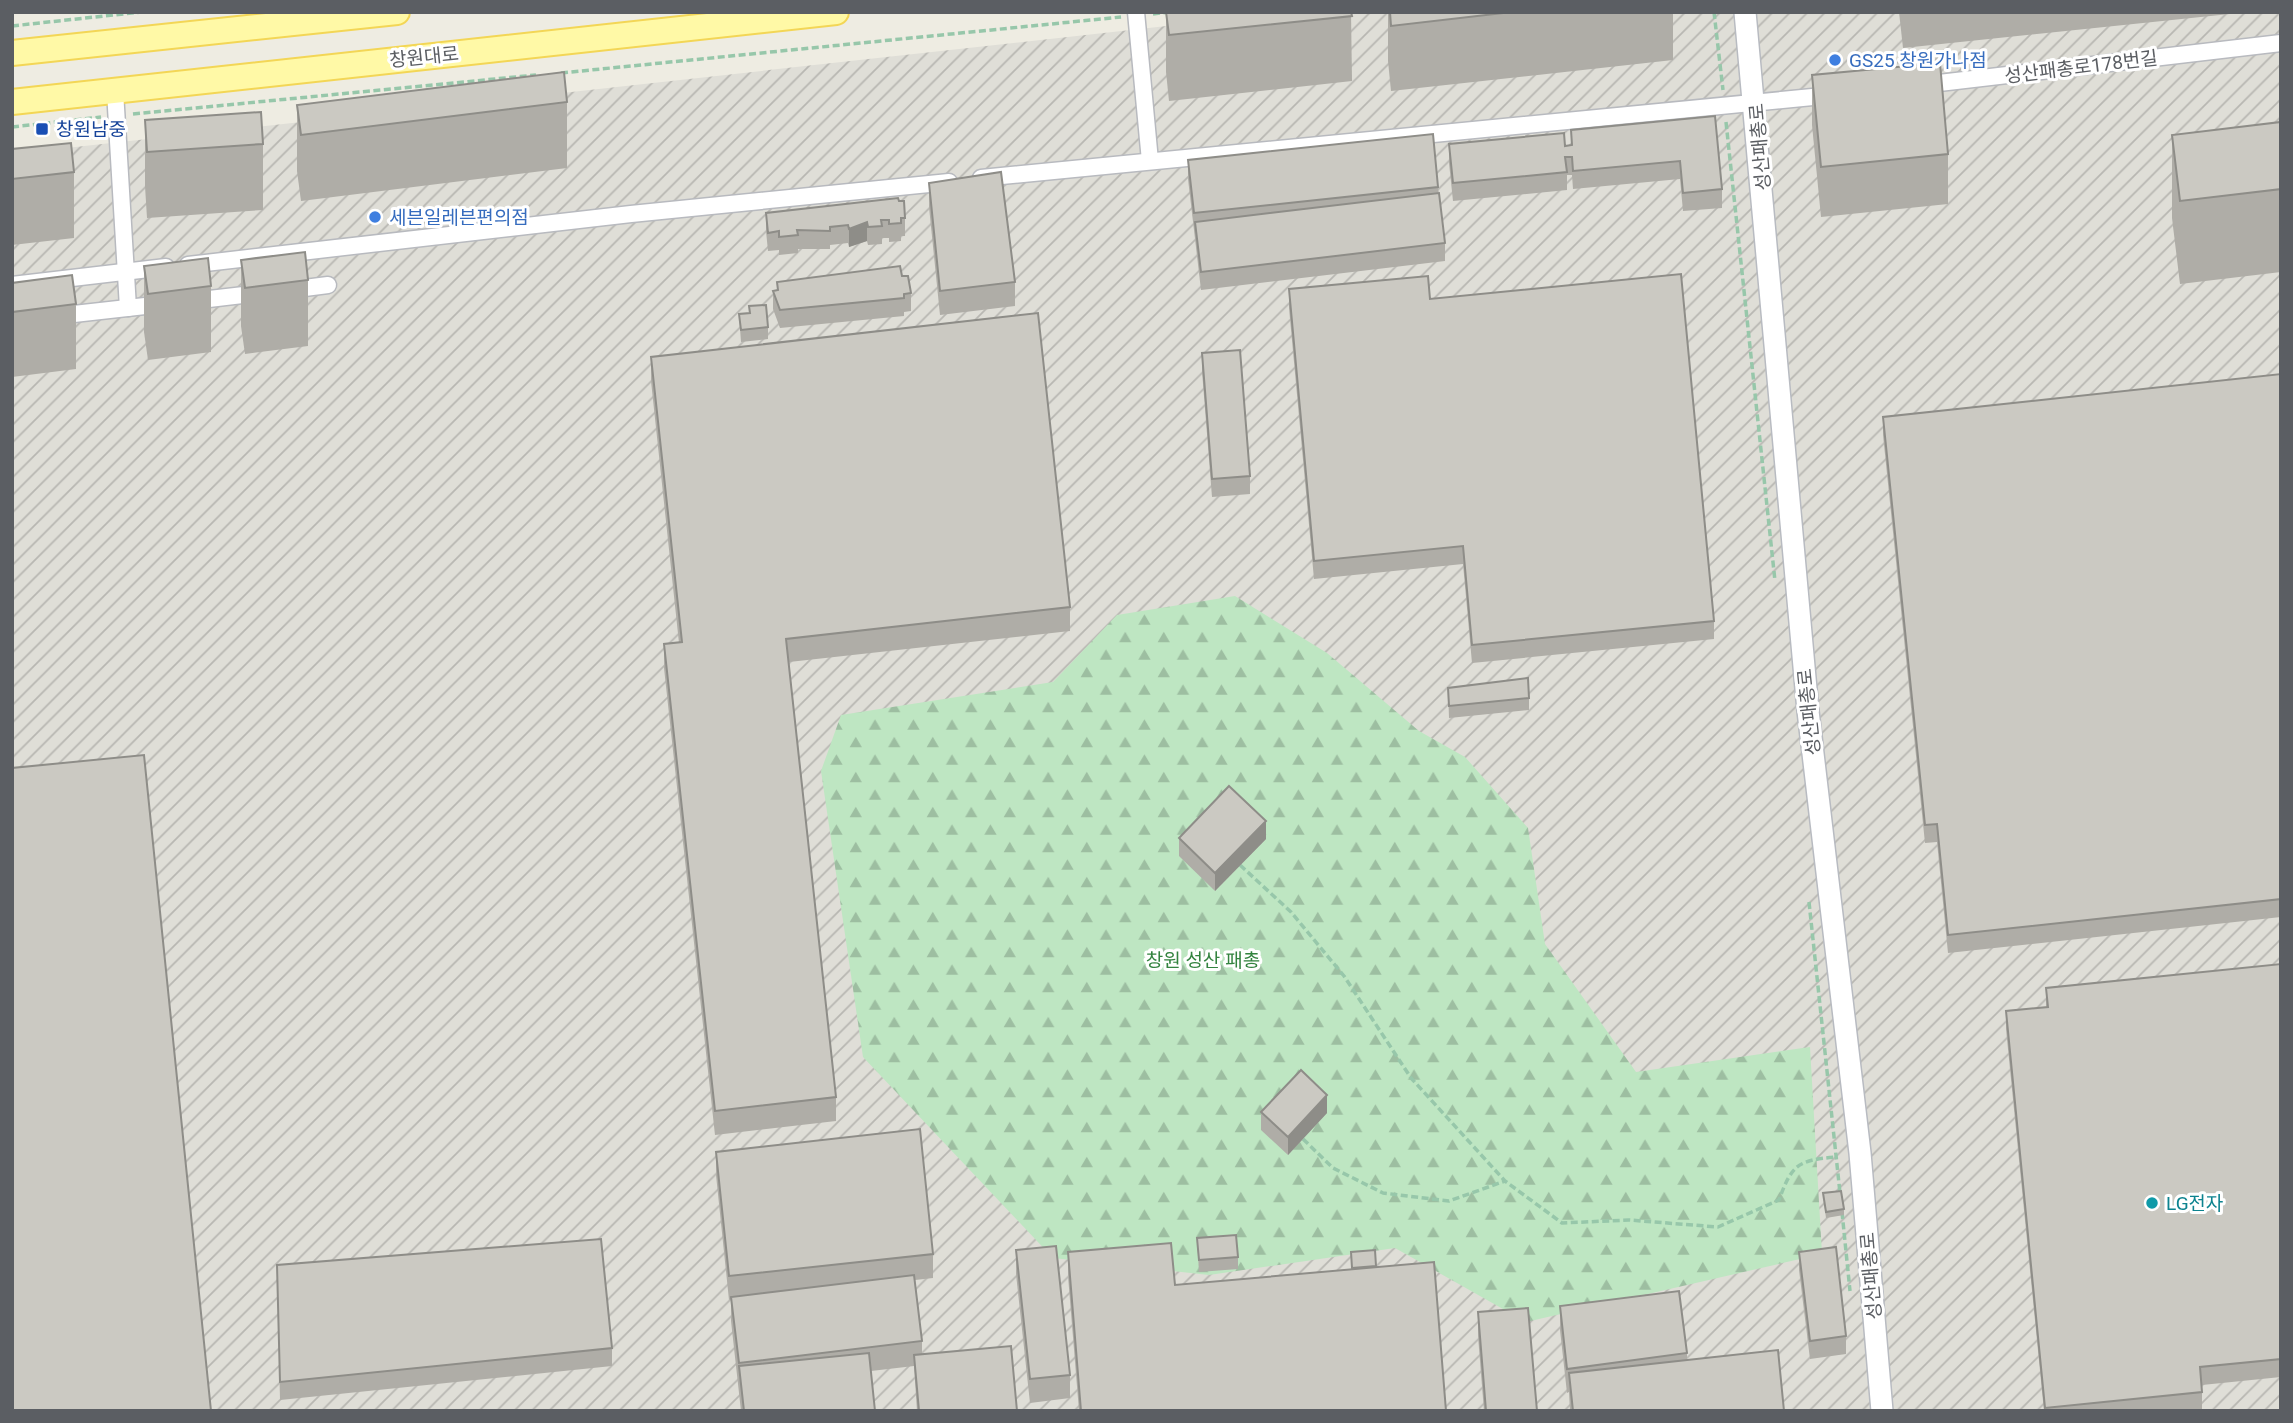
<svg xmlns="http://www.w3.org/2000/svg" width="2293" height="1423" viewBox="0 0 2293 1423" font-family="Roboto,'Noto Sans KR',sans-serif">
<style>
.industrial{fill:url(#industrial-furrows)}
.forest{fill:url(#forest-firs)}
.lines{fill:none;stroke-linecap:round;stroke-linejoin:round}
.minor-casing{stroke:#b8babf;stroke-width:19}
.secondary-casing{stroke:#b8bbc1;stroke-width:24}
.primary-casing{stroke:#f3d656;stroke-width:28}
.path{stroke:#97c7aa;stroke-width:3.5;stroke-dasharray:7 3.5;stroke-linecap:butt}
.minor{stroke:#fff;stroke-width:16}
.secondary{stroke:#fff;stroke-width:21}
.primary{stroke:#fff9a6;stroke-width:24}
.wall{fill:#afada7}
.shaded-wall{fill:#8e8d88}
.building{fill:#cbc9c2;stroke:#8e8d88;stroke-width:2}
.shop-dot{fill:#3f7fe0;stroke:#fff;stroke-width:2.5}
.transit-dot{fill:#1a4fb4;stroke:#fff;stroke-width:2.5}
.culture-dot{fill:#0f9aa8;stroke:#fff;stroke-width:2.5}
.labels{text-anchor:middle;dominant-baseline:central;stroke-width:6;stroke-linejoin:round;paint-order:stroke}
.street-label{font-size:19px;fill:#5b5e63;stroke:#fff}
.shop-label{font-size:19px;fill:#366cbe;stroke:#fff;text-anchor:start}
.transit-label{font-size:19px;fill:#164399;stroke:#fff;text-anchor:start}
.park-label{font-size:19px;fill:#33833f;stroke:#fff}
.culture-label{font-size:19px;fill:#0d838f;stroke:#fff;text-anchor:start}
</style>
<defs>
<pattern id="industrial-furrows" width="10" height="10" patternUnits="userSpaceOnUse" patternTransform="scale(1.75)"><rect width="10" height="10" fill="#dfded7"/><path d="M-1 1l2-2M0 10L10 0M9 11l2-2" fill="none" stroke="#b8b7b2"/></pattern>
<pattern id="forest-firs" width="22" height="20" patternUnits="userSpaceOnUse" patternTransform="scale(1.75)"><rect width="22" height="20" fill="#bee6c2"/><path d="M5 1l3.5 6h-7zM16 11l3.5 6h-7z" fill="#9dbea1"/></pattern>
</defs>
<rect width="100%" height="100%" fill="#eeece2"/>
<polygon class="industrial" points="1293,12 2281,12 2281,1411 12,1411 12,154"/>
<polygon class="forest" points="1235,596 1327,653 1419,731 1465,757 1528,828 1545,944 1636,1072 1810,1047 1822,1254 1526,1322 1395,1248 1209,1275 1053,1258 863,1057 821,771 841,715 1053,682 1117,615"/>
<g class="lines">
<g class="minor-casing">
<g id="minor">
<polyline points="1136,12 1150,161"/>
<polyline points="1922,85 2281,43"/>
<polyline points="115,91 128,308"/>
<polyline points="981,178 1833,95"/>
<polyline points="188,265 631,214 949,182"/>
<polyline points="12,285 166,267"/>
<polyline points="289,290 328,285"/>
<polyline points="192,301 260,293"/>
<polyline points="56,316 163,304"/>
</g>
</g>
<g class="secondary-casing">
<polyline id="secondary" points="1745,12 1808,711 1860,1153 1882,1411"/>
</g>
<g class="primary-casing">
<g id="primary">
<polyline points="12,53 397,12"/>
<polyline points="12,102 836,12"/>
</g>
</g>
<g class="path">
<polyline points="1714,12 1723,90"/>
<polyline points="1153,14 1169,12"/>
<polyline points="12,26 141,12"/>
<polyline points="561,73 1121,17"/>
<polyline points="133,114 536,75"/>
<polyline points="1726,122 1775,581"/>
<polyline points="12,127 101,117"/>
<path d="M1240,865L1291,912L1344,976L1411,1078L1505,1181L1562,1223L1629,1220L1718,1227L1779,1200C1792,1164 1798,1160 1837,1157"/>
<polyline points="1809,902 1840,1193"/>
<polyline points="1303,1139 1333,1168 1383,1193 1449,1201 1505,1181"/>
<polyline points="1842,1212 1850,1291"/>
</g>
<use href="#minor" class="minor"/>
<use href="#secondary" class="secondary"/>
<use href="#primary" class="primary"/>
</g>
<g class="wall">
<polygon points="1166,12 1351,12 1352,81 1169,101 1166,72"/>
<polygon points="1388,12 1673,12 1673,60 1391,91 1388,61"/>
<polygon points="1899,12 2249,12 1903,48"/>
<polygon points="1812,75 1948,154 1948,204 1821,217 1812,125"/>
<polygon points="567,102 567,168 301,201 297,171 297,105"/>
<polygon points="1715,116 1722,189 1722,208 1683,211 1680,179 1573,189 1572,175 1567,175 1567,190 1453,201 1449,163 1449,144 1565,146 1571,145 1571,130"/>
<polygon points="145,120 263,144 263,210 147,218 145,186"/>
<polygon points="2281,122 2281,272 2180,284 2172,218 2172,135"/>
<polygon points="12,149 74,172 74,238 12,245"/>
<polygon points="1188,160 1438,187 1445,243 1445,261 1201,290 1188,179"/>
<polygon points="929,183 1015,282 1015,306 940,315 929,207"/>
<polygon points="899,201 905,218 905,236 901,236 901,241 889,242 889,238 882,238 882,244 868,245 867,241 849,247 848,243 830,245 830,249 798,249 798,253 779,255 779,250 768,251 766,231 766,213"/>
<polygon points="241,260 308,280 308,346 245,354 241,326"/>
<polygon points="144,266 211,286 211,352 148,360 144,332"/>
<polygon points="902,276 911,293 911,311 904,312 904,316 780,328 773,309 773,291"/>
<polygon points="12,283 76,304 76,369 12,377"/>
<polygon points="1289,289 1430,299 1714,621 1714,639 1472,663 1463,564 1314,579 1289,308"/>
<polygon points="749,306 768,327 768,339 741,342 739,314 749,313"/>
<polygon points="1202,353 1250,476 1250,494 1212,497 1202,371"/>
<polygon points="651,357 1070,607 1070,631 789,662 836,1097 836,1121 715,1135 664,668 664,644 679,643 651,381"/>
<polygon points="2281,374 2281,917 1948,953 1937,842 1925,843 1883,435 1883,417"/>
<polygon points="1448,688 1529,698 1529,710 1449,718"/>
<polygon points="1179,838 1266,839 1215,891 1179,856"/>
<polygon points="2281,964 2281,1377 2202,1385 2202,1410 2044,1411 2006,1029 2006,1011 2046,1007 2046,988"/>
<polygon points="1261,1112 1327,1113 1288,1155 1261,1130"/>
<polygon points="716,1152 933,1254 933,1278 915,1280 922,1341 922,1354 1017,1411 917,1411 914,1366 871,1371 875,1411 741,1411 731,1321 731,1299 729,1300 716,1175"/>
<polygon points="1823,1193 1844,1209 1844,1215 1826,1218"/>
<polygon points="1197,1238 1238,1257 1238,1269 1199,1272"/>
<polygon points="1016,1250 1070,1375 1070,1398 1030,1403 1016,1274"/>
<polygon points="1068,1252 1175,1285 1352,1269 1351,1252 1376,1267 1446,1411 1079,1411 1068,1276"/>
<polygon points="1799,1252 1846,1336 1846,1354 1810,1359 1799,1270"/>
<polygon points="277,1265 612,1348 612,1366 280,1400"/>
<polygon points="1560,1306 1687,1353 1687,1360 1784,1411 1570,1411 1569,1392 1567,1393 1560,1330"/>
<polygon points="1478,1312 1537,1411 1484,1411 1478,1336"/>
</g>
<g class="shaded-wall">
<polygon points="867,222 867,241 849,247 849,229"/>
<polygon points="1266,821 1266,839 1215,891 1215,873"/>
<polygon points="1327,1095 1327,1113 1288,1155 1288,1137"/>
</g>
<g class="building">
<polygon points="1166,12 1351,12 1352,16 1169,35"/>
<polygon points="1390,12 1512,12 1391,26"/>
<polygon points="1940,63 1948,154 1821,167 1812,75"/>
<polygon points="564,72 567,102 301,135 297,105"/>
<polygon points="261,112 263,144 147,152 145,120"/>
<polygon points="1715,116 1722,189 1683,193 1680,161 1573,171 1572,157 1565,157 1567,172 1453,183 1449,144 1564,133 1565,146 1572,145 1571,130"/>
<polygon points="2281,122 2281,189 2180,201 2172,135"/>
<polygon points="1433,134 1438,187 1194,213 1188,160"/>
<polygon points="71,143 74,172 12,179 12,149"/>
<polygon points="1001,172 1015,282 940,291 929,183"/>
<polygon points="1439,193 1445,243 1201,272 1195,222"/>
<polygon points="898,198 899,201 904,201 905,218 901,218 901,223 889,224 889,220 881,220 882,226 868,227 867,222 849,229 848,225 830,227 830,231 797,230 798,235 779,237 779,231 768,233 766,213"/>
<polygon points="305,252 308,280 245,288 241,260"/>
<polygon points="208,258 211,286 148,294 144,266"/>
<polygon points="900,266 902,276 908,276 911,293 904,294 904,298 780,310 773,291 778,290 777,282"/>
<polygon points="1681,274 1714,621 1472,645 1463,546 1314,561 1289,289 1428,276 1430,299"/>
<polygon points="72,275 76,304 12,312 12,283"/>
<polygon points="766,305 768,327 741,330 739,314 750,313 749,306"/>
<polygon points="1038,313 1070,607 786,639 836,1097 715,1111 664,644 682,642 651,357"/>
<polygon points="1240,350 1250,476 1212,479 1202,353"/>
<polygon points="2281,374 2281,899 1948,935 1937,824 1925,825 1883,417"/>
<polygon points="1528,678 1529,698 1449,706 1448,688"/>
<polygon points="144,755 211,1411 12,1411 12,768"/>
<polygon points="1229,786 1266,821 1215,873 1179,838"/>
<polygon points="2281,964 2281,1359 2200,1367 2202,1392 2045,1408 2006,1011 2048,1007 2046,988"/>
<polygon points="1301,1070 1327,1095 1288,1137 1261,1112"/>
<polygon points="920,1129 933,1254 729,1276 716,1152"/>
<polygon points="1841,1191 1844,1209 1826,1212 1823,1193"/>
<polygon points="1236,1235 1238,1257 1199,1260 1197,1238"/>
<polygon points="601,1239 612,1348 280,1382 277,1265"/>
<polygon points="1171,1243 1175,1285 1434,1262 1446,1411 1081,1411 1068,1252"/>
<polygon points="1056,1246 1070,1375 1030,1379 1016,1250"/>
<polygon points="1836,1247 1846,1336 1810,1341 1799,1252"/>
<polygon points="1375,1250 1376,1266 1352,1268 1351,1252"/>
<polygon points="914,1275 922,1341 739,1363 731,1297"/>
<polygon points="1679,1291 1687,1353 1567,1369 1560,1306"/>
<polygon points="1528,1308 1537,1411 1486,1411 1478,1312"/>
<polygon points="1011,1346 1017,1411 919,1411 914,1355"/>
<polygon points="1778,1350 1784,1411 1573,1411 1569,1373"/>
<polygon points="869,1353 875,1411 744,1411 739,1366"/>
</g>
<g class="shop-dot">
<circle cx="1835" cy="60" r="7"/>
<circle cx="375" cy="217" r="7"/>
</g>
<rect class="transit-dot" x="35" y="122" width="14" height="14" rx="3.5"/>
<circle class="culture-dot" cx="2152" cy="1203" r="7"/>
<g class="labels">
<g class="street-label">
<text transform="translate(424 57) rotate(-6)">창원대로</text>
<text transform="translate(2081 67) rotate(-7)">성산패총로178번길</text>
<text transform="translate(1760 147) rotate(-95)">성산패총로</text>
<text transform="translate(1809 712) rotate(-96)">성산패총로</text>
<text transform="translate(1871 1276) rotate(-95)">성산패총로</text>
</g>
<g class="shop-label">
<text x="1849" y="60">GS25 창원가나점</text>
<text x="389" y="217">세븐일레븐편의점</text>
</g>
<g class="transit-label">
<text x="56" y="129">창원남중</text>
</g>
<g class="park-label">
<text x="1203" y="960">창원 성산 패총</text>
</g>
<g class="culture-label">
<text x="2166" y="1203">LG전자</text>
</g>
</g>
<rect width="2293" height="1423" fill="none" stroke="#5b5e63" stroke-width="28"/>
</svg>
